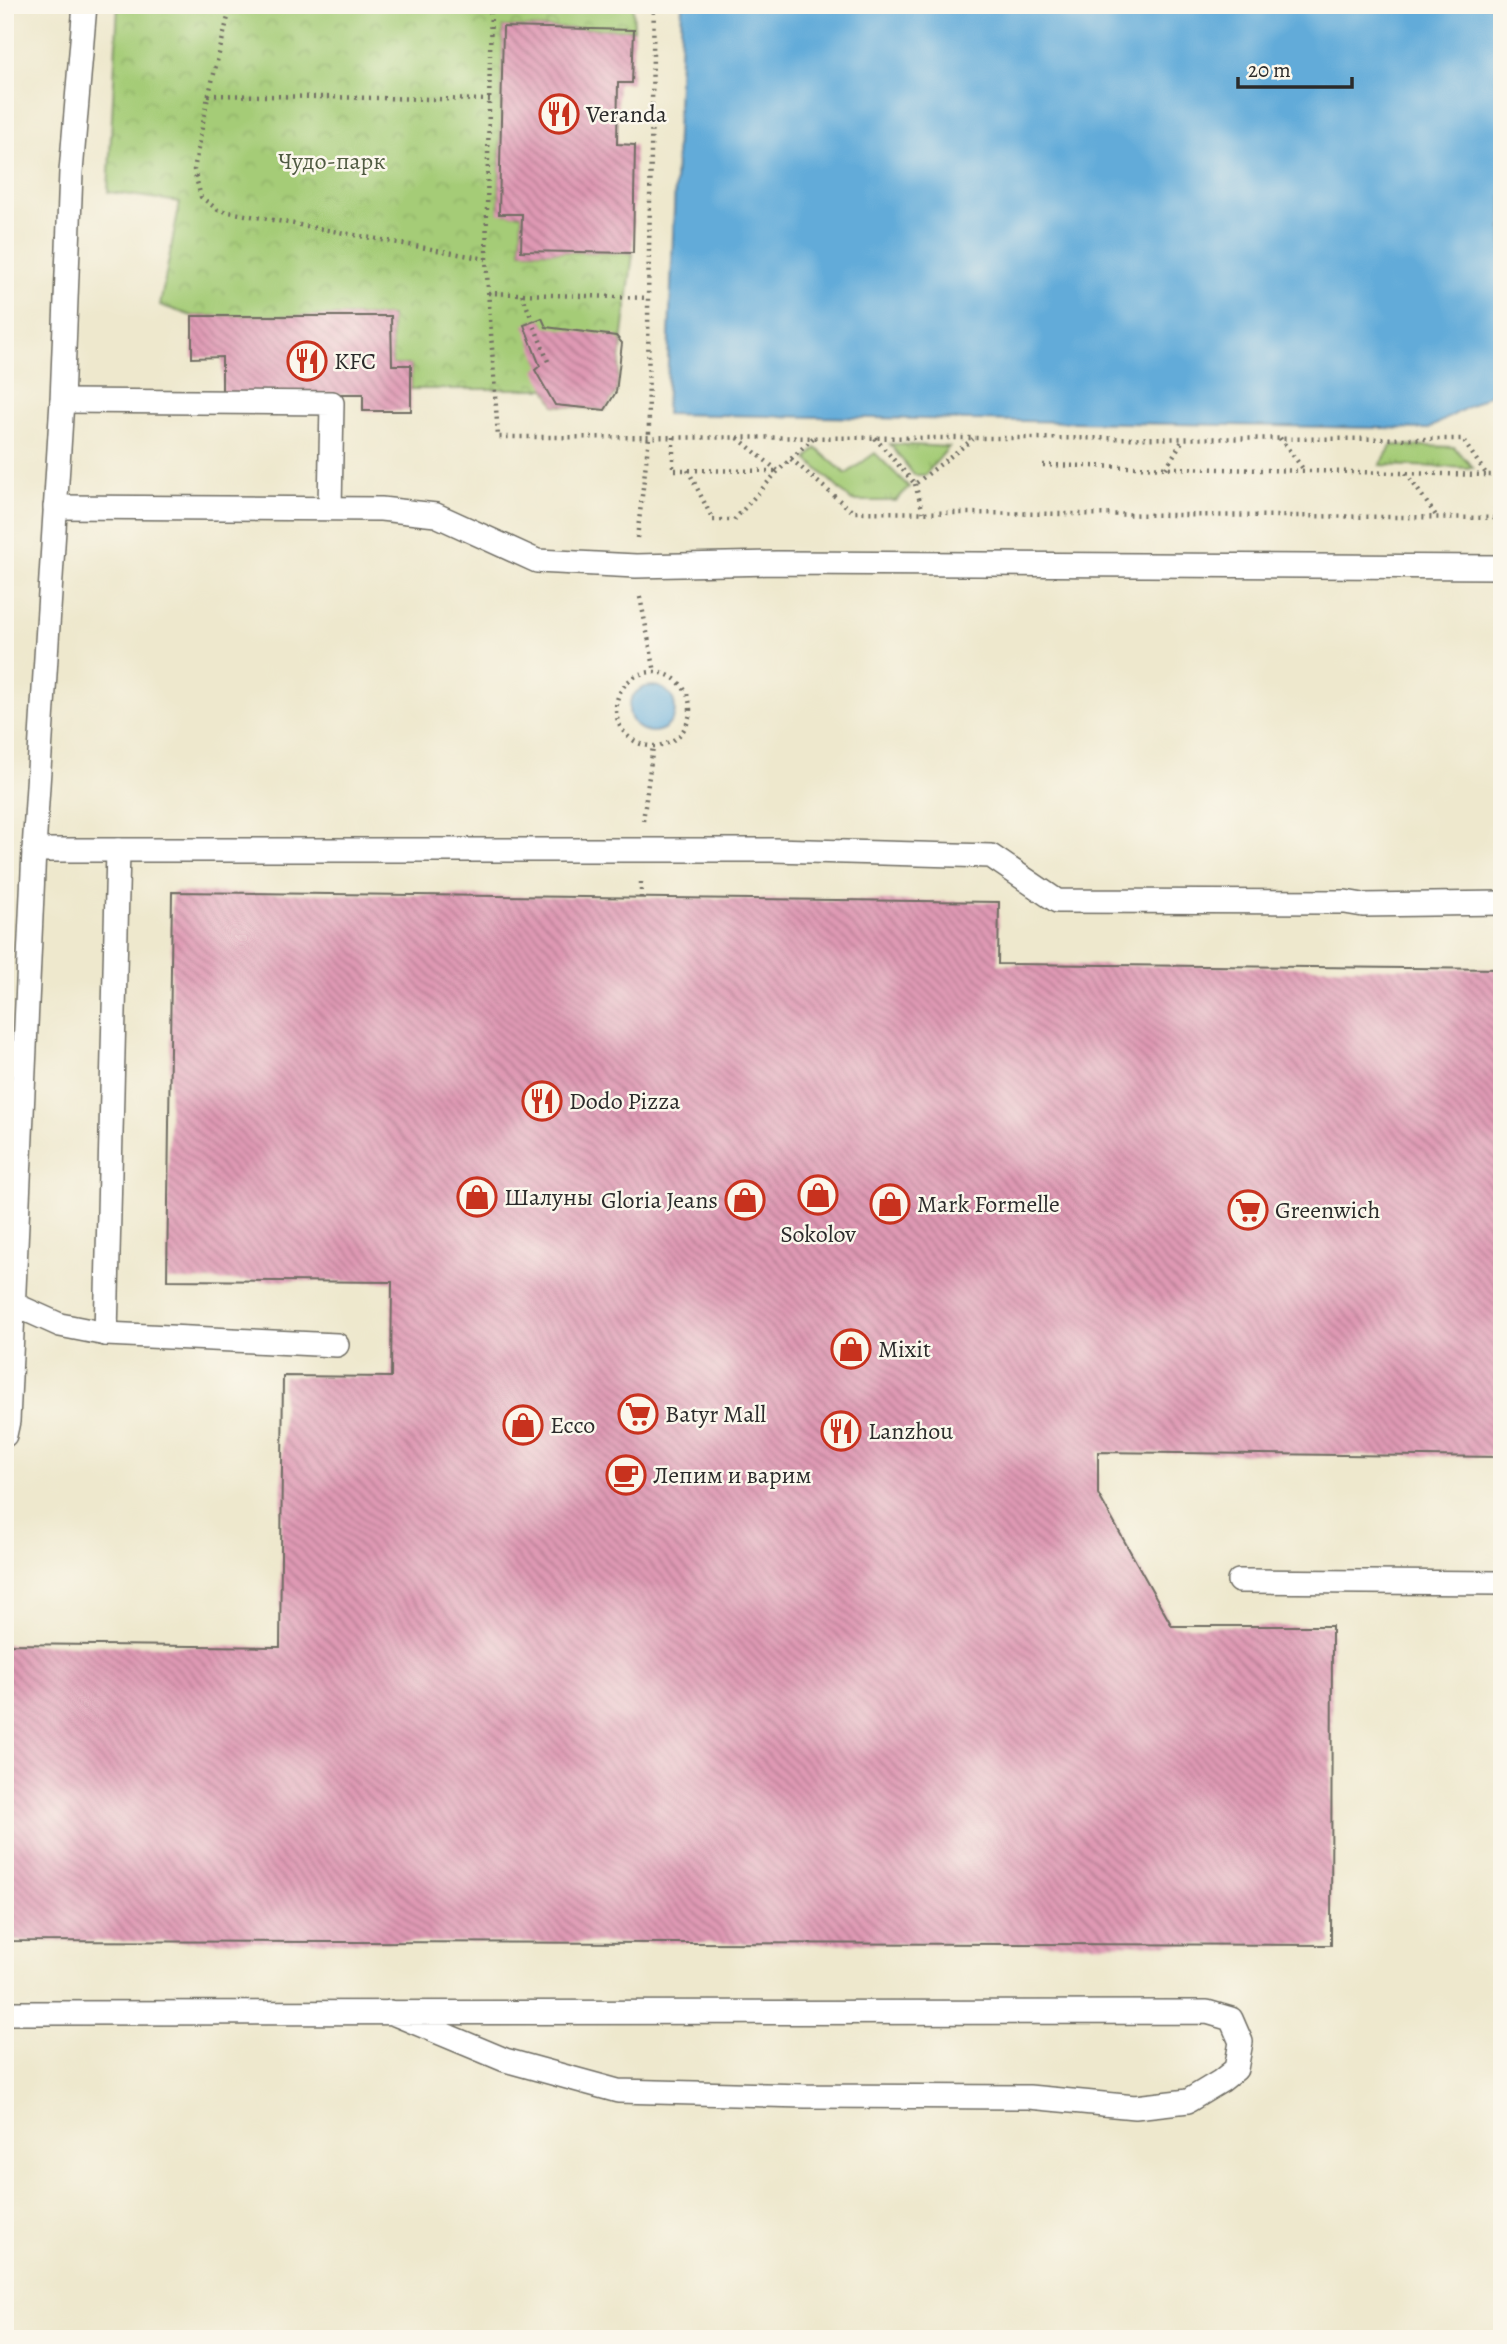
<svg xmlns="http://www.w3.org/2000/svg" width="1507" height="2344" viewBox="0 0 1507 2344" font-family="Alegreya,serif">
<style>
.grass{fill:url(#grass-tufts);stroke:#687c51;stroke-width:2}
.park{fill:url(#park-crowns);stroke:#687c51;stroke-width:2}
.water{fill:#62abd9;stroke:#466b82;stroke-width:2}
.building{fill:url(#building-back-hatch)}
.lines{fill:none;stroke-linecap:round;stroke-linejoin:round}
.service-casing{stroke:#6f6d64;stroke-width:26}
.path{stroke:#6f6d64;stroke-width:4.5;stroke-dasharray:2 5;stroke-linecap:butt}
.service{stroke:#fff;stroke-width:23}
.labels{text-anchor:middle;dominant-baseline:central;stroke-width:5;stroke-linejoin:round;paint-order:stroke}
.poi-label{font-size:24px;fill:#2b2b2b;stroke:#fbf7ec;text-anchor:start}
.park-label{font-size:24px;fill:#505b42;stroke:#fbf7ec}
</style>
<defs>
<pattern id="grass-tufts" width="24" height="20" patternUnits="userSpaceOnUse" patternTransform="scale(1.75)"><rect width="24" height="20" fill="#a5cc77"/><path d="M3 7l-1-3M5 7V3M7 7l1-3M15 17l-1-3M17 17v-4M19 17l1-3" fill="none" stroke="#8eaf67"/></pattern>
<pattern id="park-crowns" width="20" height="18" patternUnits="userSpaceOnUse" patternTransform="scale(1.75)"><rect width="20" height="18" fill="#a5cc77"/><path d="M2 6a3 3 0 1 1 6 0M12 15a3 3 0 1 1 6 0" fill="none" stroke="#8eaf67"/></pattern>
<pattern id="building-back-hatch" width="6" height="6" patternUnits="userSpaceOnUse" patternTransform="scale(1.75)"><rect width="6" height="6" fill="#df99b4"/><path d="M-1 5l2 2M0 0l6 6M5-1l2 2" fill="none" stroke="#b57d93"/></pattern>
</defs>
<rect width="100%" height="100%" fill="#fbf7ec"/>
<filter id="ink" filterUnits="userSpaceOnUse"><feTurbulence type="fractalNoise" baseFrequency=".0143" numOctaves="2"/><feDisplacementMap in="SourceGraphic" scale="14" xChannelSelector="R" yChannelSelector="G"/><feConvolveMatrix kernelMatrix="1 2 1 2 8 2 1 2 1" color-interpolation-filters="sRGB"/></filter>
<filter id="wash" filterUnits="userSpaceOnUse"><feTurbulence type="fractalNoise" baseFrequency=".00686" numOctaves="4" result="noise"/><feDisplacementMap in="SourceGraphic" scale="28" xChannelSelector="R" yChannelSelector="G"/><feGaussianBlur stdDeviation="1.57" result="paint"/><feColorMatrix in="noise" values="0 0 0 0 0 0 0 0 0 0 0 0 0 0 0 0 0 1.4 0 .05"/><feComposite in="paint" operator="in"/></filter>
<g filter="url(#wash)">
<rect width="100%" height="100%" fill="#eee8cd"/>
<g class="grass">
<polygon points="890,444 949,447 925,475 914,475"/>
<polygon points="1392,445 1454,447 1473,468 1380,465"/>
<polygon points="816,448 846,474 875,453 909,487 896,501 852,501 807,459"/>
</g>
<polygon class="park" points="118,5 633,5 634,30 503,27 499,213 522,214 521,251 633,253 616,392 605,410 555,405 546,389 411,389 411,365 392,365 391,316 192,316 160,305 180,202 108,192"/>
<g class="water">
<polygon points="682,5 1502,5 1502,386 1484,398 1428,429 666,414"/>
<circle cx="652" cy="709" r="23"/>
</g>
<g id="blocks">
<g class="building">
<polygon points="503,27 634,30 632,83 618,83 617,144 635,145 633,253 521,251 522,214 499,214"/>
<polygon points="192,316 391,316 392,365 411,365 411,411 363,411 363,394 222,394 222,357 192,358"/>
<polygon points="542,318 546,327 616,336 622,343 616,392 605,410 555,405 535,370 540,366 524,325"/>
<polygon points="172,892 999,902 998,964 1502,969 1502,1457 1098,1452 1098,1494 1172,1626 1332,1626 1331,1945 5,1941 5,1644 280,1647 283,1376 391,1377 392,1282 167,1280"/>
</g>
</g>
</g>
<g filter="url(#ink)">
<use href="#blocks" fill-opacity="0" stroke="#6f6d64" stroke-width="2"/>
<g class="lines">
<g class="service-casing">
<g id="service">
<polyline points="62,401 332,403 330,508"/>
<polyline points="55,507 381,509 436,515 537,561 636,566 777,563 1502,567"/>
<polyline points="34,850 773,850 991,856 1057,901 1345,902 1363,905 1502,903"/>
<polyline points="13,1304 60,1325 106,1334 337,1345"/>
<polyline points="106,1334 118,850"/>
<polyline points="5,1435 8,1421 34,850 62,401 71,172 85,5"/>
<polyline points="1239,1581 1502,1583"/>
<polyline points="5,2013 1207,2012 1231,2019 1241,2042 1236,2069 1221,2081 1188,2101 1135,2107 1029,2097 805,2096 618,2091 505,2060 390,2012"/>
</g>
</g>
<g class="path">
<polyline points="231,5 206,106 194,170 201,197 218,210 486,259"/>
<polyline points="491,5 486,259 498,437 1462,439 1487,475 1502,475"/>
<polyline points="208,95 490,100"/>
<polyline points="488,293 648,298"/>
<polyline points="522,294 549,364"/>
<polyline points="673,437 673,470 777,471"/>
<polyline points="738,438 778,471 813,438"/>
<polyline points="875,438 915,484 973,439"/>
<polyline points="1280,438 1304,470"/>
<polyline points="791,459 853,512 1502,518"/>
<polyline points="1043,465 1486,475"/>
<polyline points="1166,468 1184,438"/>
<polyline points="688,470 713,520 734,520 778,471"/>
<polyline points="1406,473 1437,517"/>
<polyline points="915,484 923,512"/>
<polyline points="637,538 649,437 648,298 654,5"/>
<polyline points="640,597 655,672"/>
<circle cx="653" cy="709" r="37"/>
<polyline points="643,821 653,746"/>
<polyline points="641,898 641,881"/>
</g>
<use href="#service" class="service"/>
</g>
</g>
<defs>
<g id="restaurant-ring" transform="scale(2.0125)"><circle r="9.5" fill="#fbf7ec" stroke="#c8321e" stroke-width="1.5"/><path d="M-5-6h1v4h1v-4h1v4h1v-4h1v5L-1.5 .5V6h-2V.5L-5-1ZM5-6V6H3V1.5H1.5Q1.5-4 5-6Z" fill="#c8321e"/></g>
<g id="shop-ring" transform="scale(2.0125)"><circle r="9.5" fill="#fbf7ec" stroke="#c8321e" stroke-width="1.5"/><path d="M-5-2.5h2.3a2.7 3.5 0 0 1 5.4 0H5L5.5 6h-11ZM-1.5-2.5h3a1.5 2.3 0 0 0-3 0Z" fill="#c8321e"/></g>
<g id="supermarket-ring" transform="scale(2.0125)"><circle r="9.5" fill="#fbf7ec" stroke="#c8321e" stroke-width="1.5"/><path d="M-6-5.5h2.5l.6 2H6L4.5 2H-2.5L-4.4-4H-6ZM-1.5 3.2a1.3 1.3 0 1 0 .1 0ZM3 3.2a1.3 1.3 0 1 0 .1 0Z" fill="#c8321e"/></g>
<g id="cafe-ring" transform="scale(2.0125)"><circle r="9.5" fill="#fbf7ec" stroke="#c8321e" stroke-width="1.5"/><path d="M-5.5-4.5H6V0H3Q3 3.5 0 3.5H-2.5Q-5.5 3.5-5.5 0ZM3-3.2v2h1.7v-2ZM-6 4.5H4V6H-6Z" fill="#c8321e"/></g>
</defs>
<g fill-rule="evenodd">
<use href="#restaurant-ring" x="559" y="114"/>
<use href="#restaurant-ring" x="307" y="361"/>
<use href="#restaurant-ring" x="542" y="1101"/>
<use href="#shop-ring" x="818" y="1195"/>
<use href="#shop-ring" x="477" y="1197"/>
<use href="#shop-ring" x="745" y="1200"/>
<use href="#shop-ring" x="890" y="1204"/>
<use href="#supermarket-ring" x="1248" y="1210"/>
<use href="#shop-ring" x="851" y="1349"/>
<use href="#supermarket-ring" x="638" y="1414"/>
<use href="#shop-ring" x="523" y="1425"/>
<use href="#restaurant-ring" x="841" y="1431"/>
<use href="#cafe-ring" x="626" y="1475"/>
</g>
<g class="labels">
<g class="poi-label">
<text x="586" y="114">Veranda</text>
<text x="334" y="361">KFC</text>
<text x="569" y="1101">Dodo Pizza</text>
<text x="504" y="1197">Шалуны</text>
<text x="718" y="1200" text-anchor="end">Gloria Jeans</text>
<text x="917" y="1204">Mark Formelle</text>
<text x="1275" y="1210">Greenwich</text>
<text x="818" y="1234" text-anchor="middle">Sokolov</text>
<text x="878" y="1349">Mixit</text>
<text x="665" y="1414">Batyr Mall</text>
<text x="550" y="1425">Ecco</text>
<text x="868" y="1431">Lanzhou</text>
<text x="653" y="1475">Лепим и варим</text>
</g>
<g class="park-label">
<text x="332" y="161">Чудо-парк</text>
</g>
</g>
<rect width="1507" height="2344" fill="none" stroke="#fbf7ec" stroke-width="28"/>
<path d="M1238 77v10h114v-10" fill="none" stroke="#2b2b2b" stroke-width="3.5"/>
<text x="1248" y="77" font-size="21" fill="#2b2b2b" stroke="#fbf7ec" stroke-width="5" paint-order="stroke">20 m</text>
</svg>
